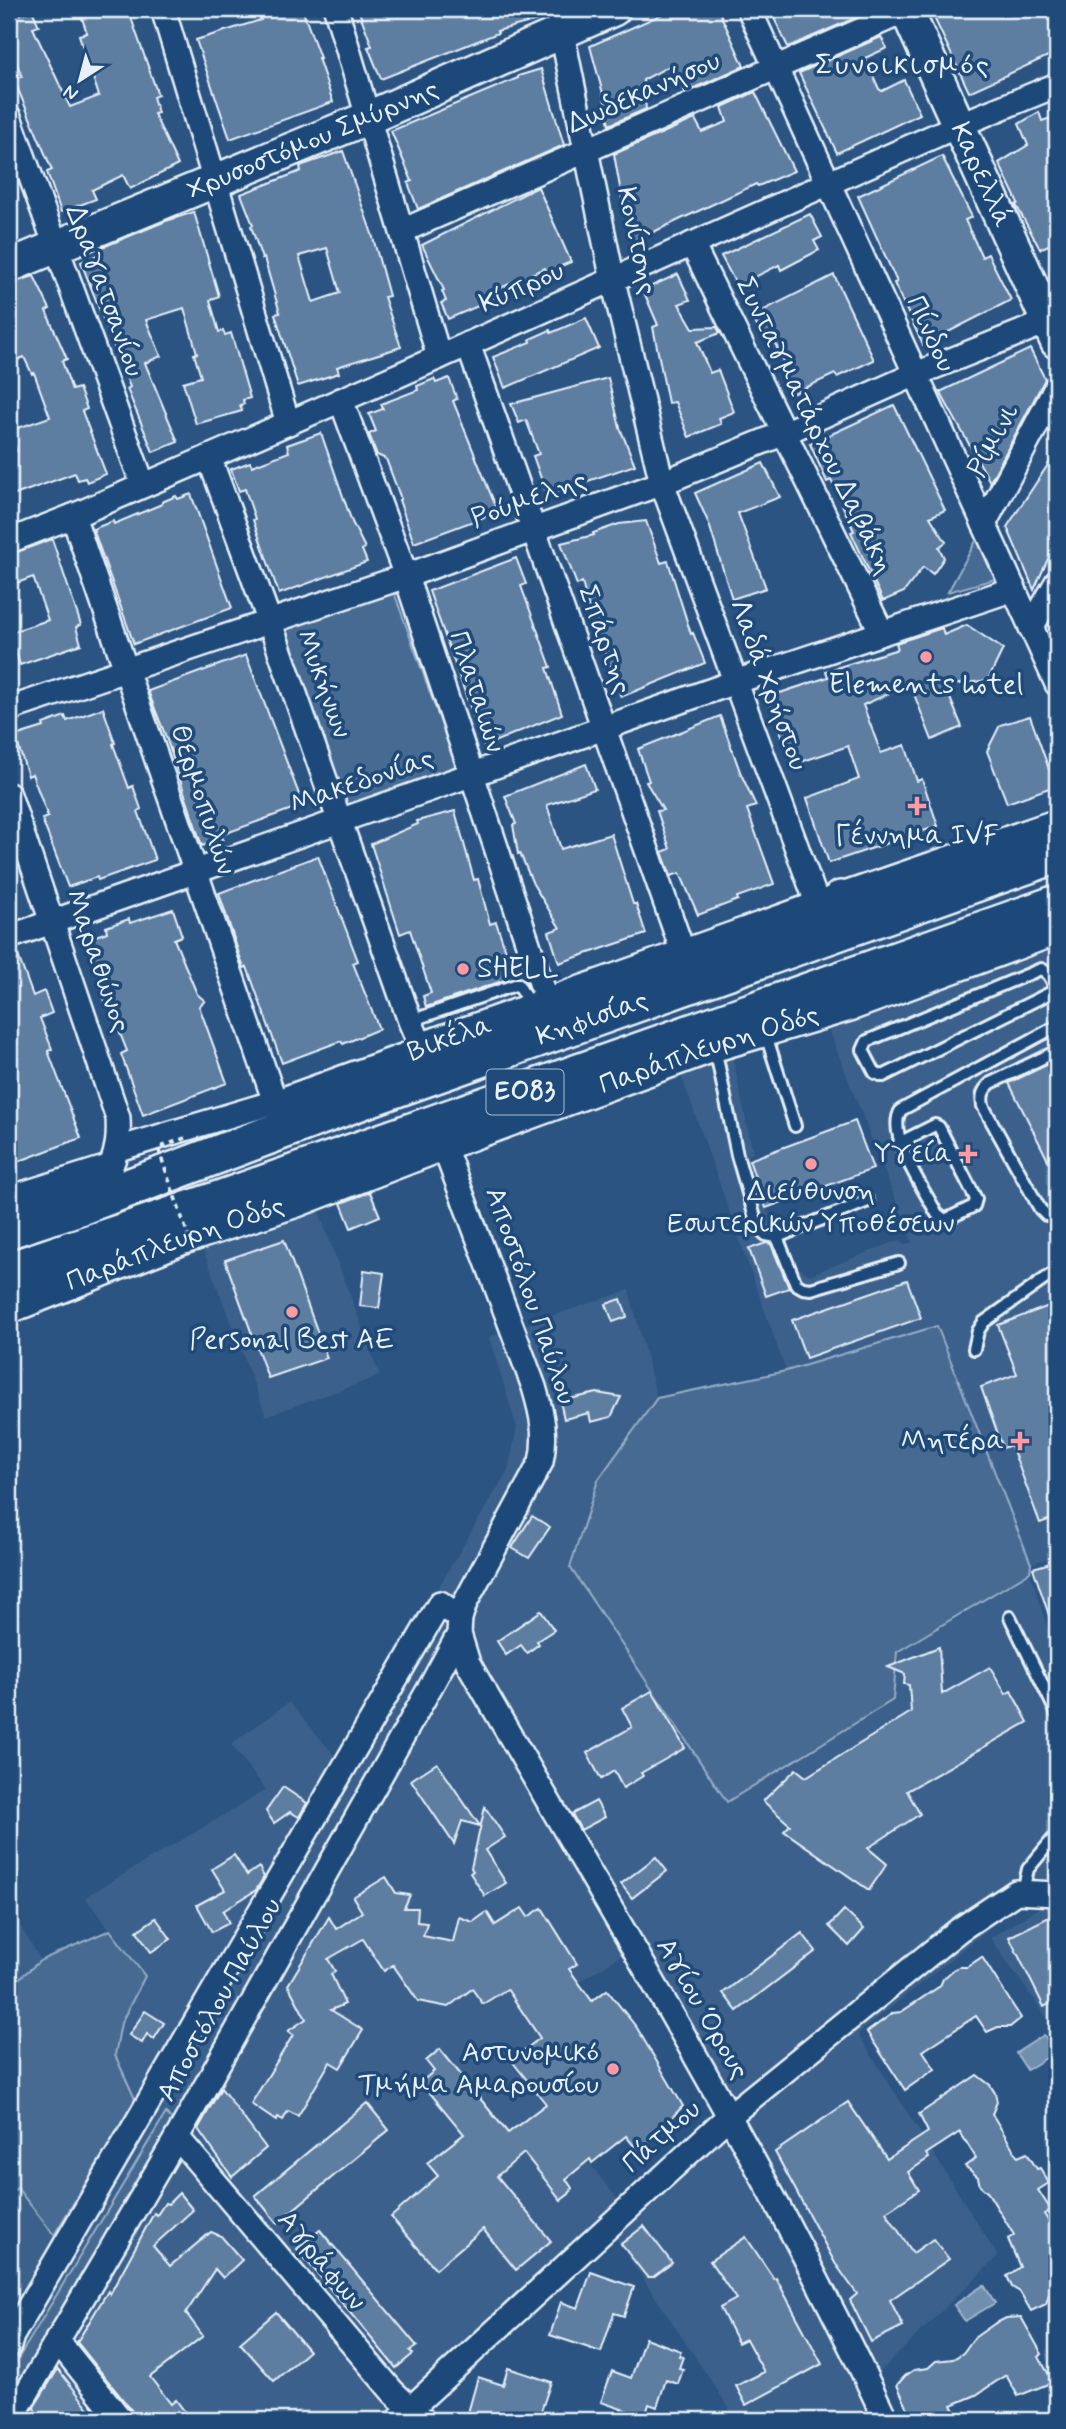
<svg xmlns="http://www.w3.org/2000/svg" width="1066" height="2429" viewBox="0 0 1066 2429" font-family="Mynerve,sans-serif">
<style>
.built{fill:#3a608b;fill-rule:evenodd}
.green{fill:#476b93;stroke:#98aec6;stroke-width:2}
.water{fill:#708ead;stroke:#a0b6cb;stroke-width:2}
.building{fill:#5d7da1;stroke:#e8f1f8;stroke-width:2;fill-rule:evenodd}
.lines{fill:none;stroke-linecap:round;stroke-linejoin:round}
.lane-casing{stroke:#e8f1f8;stroke-width:16}
.street-casing{stroke:#e8f1f8;stroke-width:28}
.secondary-casing{stroke:#e8f1f8;stroke-width:37}
.primary-casing{stroke:#e8f1f8;stroke-width:42}
.lane{stroke:#1f4a7a;stroke-width:10}
.street{stroke:#1f4a7a;stroke-width:23}
.secondary{stroke:#1f4a7a;stroke-width:32}
.primary{stroke:#1f4a7a;stroke-width:37}
.path-bridge{stroke:#e8f1f8;stroke-width:3.5;stroke-dasharray:5 5;stroke-linecap:butt}
.poi-dot{fill:#ff9aa2;stroke:#1f4a7a;stroke-width:2.5}
.labels{text-anchor:middle;dominant-baseline:central;stroke-width:7;stroke-linejoin:round;paint-order:stroke}
.shield{fill:#1f4a7a;stroke:#acbfd2;stroke-width:2}
.shield-label{font-size:26px;font-weight:bold;fill:#e8f1f8}
.street-label{font-size:28px;fill:#e8f1f8;stroke:#1f4a7a}
.poi-label{font-size:28px;fill:#e8f1f8;stroke:#1f4a7a}
.neighbourhood-label{font-size:30px;letter-spacing:2px;fill:#e8f1f8;stroke:#1f4a7a}
</style>
<rect width="100%" height="100%" fill="#2b5482"/>
<filter id="ink" filterUnits="userSpaceOnUse"><feTurbulence type="fractalNoise" baseFrequency=".0143" numOctaves="2"/><feDisplacementMap in="SourceGraphic" scale="14" xChannelSelector="R" yChannelSelector="G"/><feConvolveMatrix kernelMatrix="1 2 1 2 8 2 1 2 1" color-interpolation-filters="sRGB"/></filter>
<g filter="url(#ink)">
<g class="built">
<polygon points="1057,936 1057,1556 1031,1564 937,1327 786,1371 680,1072 731,1050 753,1153 748,1155 749,1160 774,1228 779,1226 796,1266 810,1275 894,1242 901,1240 905,1244 912,1242 825,1020"/>
<polygon points="316,1204 380,1376 266,1416 203,1249"/>
<path d="M629,1290L657,1398L598,1480L897,1652L1030,1572L1055,1652H1057V1897L1025,1894L980,1936L858,2034L998,2256L859,2392L869,2420H737L612,2232L419,2420H31L19,2398L166,2114L9,2374V2194L17,2188L54,2234L136,2101L115,2056L120,2023L145,1976L85,1897L266,1790L231,1744L289,1702L337,1758L508,1470L517,1428L489,1337ZM627,1952L726,2124L629,2214L508,2059L554,2025L548,2001Z"/>
<polygon points="1050,1901 1057,1902 1057,2032 990,1938"/>
<polygon points="9,1908 41,1960 9,1987"/>
</g>
<g class="green">
<polygon points="983,528 1006,576 948,592"/>
<polygon points="394,592 457,768 342,811 280,630"/>
<polygon points="937,1326 1031,1564 1030,1572 897,1652 893,1700 727,1802 570,1567 598,1480 657,1398 786,1371"/>
<polygon points="110,1930 145,1976 121,2023 115,2055 136,2101 54,2235 17,2188 9,2194 9,1987 41,1960"/>
<polygon points="166,2113 178,2127 19,2398 9,2391 9,2374"/>
</g>
<g class="water">
<polygon points="1044,2035 1056,2052 1027,2070 1016,2053"/>
<polygon points="984,2285 995,2303 965,2321 954,2305"/>
</g>
<g class="building">
<polygon points="79,9 128,9 158,95 153,97 158,113 154,114 178,165 130,189 123,175 92,190 96,199 61,212 47,172 52,170 14,80 22,76 9,47 9,19 32,10 39,26 33,28 70,107 99,96 79,35 87,33"/>
<polygon points="256,9 302,9 320,58 318,58 333,102 230,139 196,40 261,20"/>
<polygon points="358,9 543,9 545,18 497,31 498,33 381,79 368,47 372,46"/>
<polygon points="674,9 718,9 744,66 685,92 671,65 643,80 646,109 609,125 605,101 590,46"/>
<polygon points="783,9 867,9 869,12 788,47 772,14"/>
<polygon points="930,9 1057,9 1057,52 969,92"/>
<polygon points="881,37 887,48 865,58 879,89 882,91 904,80 920,114 837,153 799,73"/>
<polygon points="541,69 564,145 418,209 408,183 412,181 391,131 518,78 518,76"/>
<polygon points="755,92 794,171 758,186 756,184 632,242 624,210 614,154 695,119 702,132 727,122 722,107"/>
<polygon points="1039,112 1042,121 1057,116 1057,241 1040,249 1016,205 1018,203 999,163 1028,145 1019,124"/>
<path d="M343,151L372,234L389,296L384,297L401,347L337,367L339,373L298,386L275,314L280,313L264,258L262,259L251,226L253,225L241,194L301,171L300,166ZM327,248L340,293L313,302L299,256Z"/>
<polygon points="942,156 972,217 965,220 982,257 988,254 1011,300 923,345 894,283 897,282 858,196"/>
<polygon points="538,187 571,262 547,272 545,268 496,290 499,297 448,319 441,303 446,301 442,291 444,290 422,245"/>
<polygon points="194,212 219,296 210,300 219,332 223,331 225,335 231,333 250,398 243,400 244,404 240,405 242,411 196,424 183,382 201,377 194,354 197,353 184,308 146,320 161,356 145,363 178,442 153,452 127,389 130,387 81,262 100,254 98,249 166,221"/>
<polygon points="810,214 822,237 814,241 819,250 781,270 779,265 737,286 721,256"/>
<polygon points="678,274 690,300 679,304 693,328 717,327 720,333 697,342 710,373 718,370 734,412 719,418 721,424 689,437 675,402 668,403 653,327 658,325 643,290"/>
<polygon points="834,275 874,360 837,377 835,374 792,394 780,368 785,366 771,334 763,338 752,316"/>
<polygon points="34,276 50,309 46,311 67,359 62,361 72,390 79,388 87,409 82,411 106,474 87,482 85,478 78,480 75,473 9,497 9,454 17,451 9,431 50,417 34,373 32,374 24,357 9,363 9,284"/>
<polygon points="586,318 599,348 505,388 493,357 531,342 530,339 550,330 551,333"/>
<polygon points="1030,349 1045,379 990,482 940,392"/>
<polygon points="449,378 457,399 453,401 498,512 414,543 399,500 401,499 386,459 377,455 369,434 376,431 369,414 383,409 381,404 418,390 417,386 434,379 436,383"/>
<polygon points="608,378 620,428 635,465 547,495 533,456 539,454 526,420 519,423 511,404"/>
<polygon points="894,405 945,510 930,517 946,542 939,547 944,558 933,574 923,567 904,592 883,601 851,532 854,531 831,480 827,482 810,444"/>
<polygon points="321,433 352,522 365,548 362,550 367,562 279,594 253,520 255,519 245,489 239,491 231,469 250,462 252,466 289,452 287,445"/>
<polygon points="1057,451 1057,539 1034,590 1007,527"/>
<polygon points="763,463 780,497 738,513 766,588 732,599 709,524 695,493"/>
<polygon points="191,494 232,608 134,644 93,529 113,521 114,524 162,504 162,502 176,496 178,499"/>
<polygon points="646,521 661,563 668,561 691,634 693,633 705,663 621,697 604,650 601,651 590,626 593,625 582,582 577,585 561,543 594,535 593,533 619,524"/>
<polygon points="52,539 81,625 76,627 81,644 20,665 9,633 48,620 33,577 9,586 9,555"/>
<polygon points="516,558 526,584 521,586 551,667 547,668 562,714 484,746 429,591"/>
<polygon points="967,625 1003,649 988,680 945,686 962,727 932,740 910,684 863,705 881,753 905,745 917,781 922,779 938,826 829,863 807,798 859,779 848,746 792,765 768,697 828,677 826,671 898,649 896,643 942,628 944,635"/>
<polygon points="246,655 303,805 221,835 223,839 202,846 166,737 148,691"/>
<polygon points="103,708 115,743 113,744 129,788 133,786 141,809 138,811 155,860 98,880 97,877 68,887 42,819 48,817 32,774 28,776 15,736 44,727 43,724 65,716 67,721"/>
<polygon points="720,716 741,774 756,806 747,809 774,884 737,897 738,900 698,915 680,873 671,876 662,852 670,849 657,811 663,810 646,782 649,781 638,749"/>
<polygon points="1030,716 1055,786 1007,803 987,751 1000,725"/>
<polygon points="586,764 595,789 547,805 561,849 611,834 633,904 636,904 646,934 559,963 549,932 560,928 533,884 520,853 518,854 513,825 516,824 505,796"/>
<polygon points="455,811 474,880 478,879 490,924 496,922 507,954 501,956 508,979 426,1007 423,996 431,993 410,930 400,934 371,844 418,824 417,821"/>
<polygon points="318,856 358,961 353,963 379,1029 343,1044 341,1041 282,1063 247,967 244,968 241,960 219,893"/>
<polygon points="173,909 182,936 174,939 197,994 205,1001 199,1006 227,1083 143,1115 121,1054 127,1051 109,1006 107,1007 100,986 103,985 87,939 107,932 106,927 129,919 130,923"/>
<polygon points="16,950 33,996 44,991 52,1013 40,1018 52,1049 48,1051 81,1138 9,1165 9,1073 18,1069 9,1045 9,951"/>
<polygon points="1057,1060 1057,1178 1009,1083"/>
<polygon points="855,1121 873,1169 766,1208 749,1160"/>
<polygon points="370,1192 380,1216 351,1228 341,1203"/>
<polygon points="284,1240 327,1358 268,1378 225,1260"/>
<polygon points="766,1243 771,1244 789,1288 766,1296 749,1249"/>
<polygon points="364,1270 384,1273 379,1308 360,1306"/>
<polygon points="907,1280 921,1318 806,1358 792,1320"/>
<polygon points="621,1299 627,1317 613,1322 606,1304"/>
<polygon points="1057,1303 1057,1517 1040,1523 1011,1445 1003,1448 981,1387 1017,1374 998,1325"/>
<polygon points="597,1393 621,1397 611,1417 591,1422 589,1413 564,1419 560,1401"/>
<polygon points="532,1516 550,1527 529,1558 512,1548"/>
<polygon points="1057,1561 1057,1629 1054,1630 1033,1568"/>
<polygon points="541,1611 554,1630 537,1641 539,1644 527,1653 521,1645 506,1655 497,1641"/>
<polygon points="939,1647 942,1694 990,1667 1006,1694 1011,1691 1028,1722 907,1791 920,1814 868,1848 887,1864 869,1890 784,1831 790,1825 763,1801 796,1769 806,1777 911,1712 909,1685 904,1684 905,1674 888,1667"/>
<polygon points="652,1691 685,1748 641,1773 643,1776 623,1788 614,1771 601,1779 587,1753 632,1727 622,1708"/>
<polygon points="437,1763 480,1826 462,1821 454,1844 411,1780"/>
<polygon points="283,1787 307,1803 299,1817 290,1812 274,1823 266,1811"/>
<polygon points="596,1801 605,1817 581,1830 572,1814"/>
<polygon points="485,1807 505,1837 485,1850 506,1883 485,1896 470,1873 473,1871 471,1868"/>
<polygon points="234,1855 247,1875 259,1867 264,1877 256,1890 223,1911 229,1923 212,1932 197,1905 225,1890 212,1869"/>
<polygon points="656,1857 667,1871 632,1898 621,1884"/>
<polygon points="386,1877 396,1893 410,1895 404,1908 418,1908 417,1922 427,1923 423,1936 453,1942 459,1917 473,1922 487,1912 495,1925 522,1908 528,1917 542,1908 577,1964 569,1969 592,2001 607,1990 637,2028 683,2106 639,2152 626,2136 592,2163 590,2159 566,2179 572,2188 569,2194 561,2200 524,2153 497,2176 551,2241 516,2270 483,2229 436,2269 391,2217 438,2176 427,2163 464,2134 421,2082 434,2071 426,2061 440,2049 508,2133 546,2104 511,2060 540,2038 507,1989 483,2004 472,1989 448,2007 418,2001 393,1965 384,1971 363,1939 328,1959 335,1971 331,1974 345,2004 331,2010 363,2030 340,2068 330,2062 298,2116 288,2111 283,2120 278,2117 276,2121 251,2104 293,2035 288,2031 306,2019 288,1985 329,1917 336,1929 362,1912 353,1897"/>
<polygon points="844,1910 864,1929 849,1946 829,1926"/>
<polygon points="1057,1913 1057,1946 1049,1951 1057,1967 1057,2000 1044,2007 1009,1937"/>
<polygon points="156,1918 171,1939 151,1952 137,1931"/>
<polygon points="802,1933 816,1951 737,2011 723,1993"/>
<polygon points="982,1957 1021,2018 1010,2027 998,2027 987,2032 976,2016 923,2051 935,2069 905,2090 867,2032 893,2013 901,2012 940,1986 943,1979 954,1969 959,1967 967,1967"/>
<polygon points="145,2011 164,2023 154,2039 147,2034 142,2043 129,2035"/>
<polygon points="977,2075 990,2085 995,2093 997,2102 992,2114 1018,2157 1027,2153 1037,2169 1040,2168 1049,2183 1038,2190 1051,2210 1044,2214 1057,2233 1057,2287 1050,2291 1046,2304 1031,2311 1020,2292 1012,2287 1007,2276 1020,2267 1008,2239 1014,2235 988,2193 980,2186 978,2177 965,2166 976,2158 960,2132 926,2154 929,2158 908,2172 919,2190 886,2212 913,2253 933,2239 949,2259 890,2300 903,2326 871,2342 850,2300 857,2294 835,2263 775,2152 848,2102 887,2159 928,2132 919,2114"/>
<polygon points="221,2088 266,2148 232,2177 198,2129"/>
<polygon points="367,2103 389,2130 277,2223 255,2196"/>
<polygon points="179,2193 193,2210 153,2246 170,2266 211,2232 221,2236 242,2260 223,2278 215,2269 186,2313 203,2336 150,2377 171,2404 176,2400 191,2420 135,2420 132,2411 77,2342 108,2291 110,2294 154,2213 157,2215 165,2203 168,2204"/>
<polygon points="644,2226 672,2263 653,2277 647,2277 621,2244"/>
<polygon points="320,2230 417,2346 410,2351 413,2354 396,2368 297,2249"/>
<polygon points="746,2237 774,2279 776,2278 822,2364 746,2405 736,2386 764,2372 746,2339 738,2343 720,2308 736,2299 710,2261"/>
<polygon points="591,2272 634,2287 624,2316 614,2313 601,2352 550,2335 561,2302 578,2308"/>
<polygon points="276,2312 309,2351 274,2381 240,2343"/>
<polygon points="1021,2317 1042,2354 1039,2357 1053,2382 1018,2396 1006,2375 976,2395 952,2405 960,2420 913,2420 897,2385 905,2376 914,2370 928,2368 936,2361 953,2359 963,2353 974,2338 994,2324 1006,2318"/>
<polygon points="645,2338 681,2351 679,2356 683,2357 679,2368 683,2369 678,2384 666,2380 657,2407 649,2404 645,2417 601,2402 612,2371 631,2378"/>
<polygon points="508,2368 551,2382 538,2420 466,2420 478,2377 503,2385"/>
<polygon points="58,2369 98,2420 38,2420 34,2407"/>
</g>
<g class="lines">
<g class="lane-casing">
<g id="lane">
<path d="M1057,989L1056,990L883,1076L875,1073L863,1050L867,1041L1041,969C1051,973 1053,984 1057,993"/>
<polyline points="410,1021 518,984 531,1007"/>
<polyline points="765,1032 795,1126"/>
<polyline points="715,1048 737,1155 758,1228 766,1235 777,1237 868,1201"/>
<path d="M1057,1051L991,1083C983,1090 981,1095 983,1106L1040,1209L1046,1215L1057,1217"/>
<path d="M899,1143L935,1125L939,1127L976,1199L974,1206L945,1220L937,1214C925,1191 885,1134 901,1110L1057,1026"/>
<polyline points="777,1237 796,1284 803,1288 811,1289 899,1263"/>
<polyline points="974,1349 978,1331 984,1322 1049,1276 1057,1273"/>
<polyline points="1010,1617 1057,1714"/>
<polyline points="1023,1891 1028,1869 1057,1834"/>
</g>
</g>
<g class="street-casing">
<g id="street">
<polyline points="163,9 288,423"/>
<polyline points="336,9 439,357"/>
<polyline points="557,9 613,281 662,483 819,908"/>
<polyline points="749,9 1057,684"/>
<polyline points="9,117 143,485"/>
<polyline points="402,231 910,9"/>
<polyline points="692,244 882,633"/>
<polyline points="468,344 684,955"/>
<polyline points="341,400 406,576 548,1004"/>
<polyline points="73,516 275,1102"/>
<polyline points="984,524 1057,386"/>
<polyline points="9,541 73,516 399,375 959,125 1057,85"/>
<polyline points="1031,628 1057,582"/>
<polyline points="9,709 406,576 662,483 784,433 916,374 1057,318"/>
<path d="M9,795L118,1118C119,1136 118,1149 111,1166L9,1198"/>
<polyline points="9,937 735,682 1014,589"/>
<polyline points="118,1149 275,1102 422,1049 410,1021 269,620 209,457"/>
<path d="M459,1634L468,1663C612,1913 763,2159 886,2420"/>
<polyline points="177,2137 393,2392 423,2420"/>
<polyline points="57,2340 121,2420"/>
<polyline points="9,2346 12,2336 440,1603 460,1618"/>
<path d="M15,2420L19,2406L177,2137L433,1682L459,1634L460,1618L465,1603L541,1462C547,1435 542,1414 534,1387L443,1144"/>
<polyline points="398,2420 729,2116 959,1930 1016,1892 1057,1894"/>
</g>
</g>
<g class="secondary-casing">
<g id="secondary">
<path id="s1" d="M906,9L1057,342"/>
<path id="s2" d="M9,266L370,117L614,9"/>
<polyline points="422,1049 841,900 1057,826"/>
<path id="s3" d="M9,1307L182,1238L295,1201L443,1144L714,1045L851,1004L1057,928"/>
</g>
</g>
<g class="primary-casing">
<g id="primary">
<polyline points="841,900 885,914"/>
<path id="s4" d="M9,1229L83,1205L368,1098L1057,854"/>
<polyline points="9,1271 222,1199 1057,904"/>
</g>
</g>
<use href="#lane" class="lane"/>
<use href="#street" class="street"/>
<use href="#secondary" class="secondary"/>
<use href="#primary" class="primary"/>
<polyline class="path-bridge" points="185,1138 158,1148 188,1235"/>
</g>
</g>
<g class="poi-dot">
<circle cx="926" cy="657" r="7"/>
<path d="M913.5 795.5h7v7h7v7h-7v7h-7v-7h-7v-7h7z"/>
<circle cx="463" cy="969" r="7"/>
<path d="M964.5 1143.5h7v7h7v7h-7v7h-7v-7h-7v-7h7z"/>
<circle cx="811" cy="1164" r="7"/>
<circle cx="292" cy="1312" r="7"/>
<path d="M1016.5 1430.5h7v7h7v7h-7v7h-7v-7h-7v-7h7z"/>
<circle cx="613" cy="2069" r="7"/>
</g>
<g class="labels">
<rect class="shield" x="486.5" y="1069.5" width="77" height="45" rx="5"/>
<g class="shield-label">
<text x="525" y="1092">ΕΟ83</text>
</g>
<g class="street-label">
<text transform="translate(644 93) rotate(-24)">Δωδεκανήσου</text>
<text stroke="none"><textPath href="#s2" startOffset="329">Χρυσοστόμου Σμύρνης</textPath></text>
<text stroke="none"><textPath href="#s1" startOffset="182">Καρελλά</textPath></text>
<text transform="translate(636 241) rotate(78)">Κονίτσης</text>
<text transform="translate(522 288) rotate(-24)">Κύπρου</text>
<text transform="translate(104 291) rotate(70)">Δραγατσανίου</text>
<text transform="translate(930 334) rotate(65)">Πίνδου</text>
<text transform="translate(814 426) rotate(64)">Συνταγματάρχου Δαβάκη</text>
<text transform="translate(994 441) rotate(-62)">Ρίμινι</text>
<text transform="translate(529 500) rotate(-20)">Ρούμελης</text>
<text transform="translate(604 640) rotate(71)">Σπάρτης</text>
<text transform="translate(323 684) rotate(70)">Μυκήνων</text>
<text transform="translate(768 685) rotate(70)">Λαδά Χρήστου</text>
<text transform="translate(476 692) rotate(72)">Πλαταιών</text>
<text transform="translate(362 782) rotate(-19)">Μακεδονίας</text>
<text transform="translate(202 800) rotate(72)">Θερμοπυλών</text>
<text transform="translate(97 961) rotate(71)">Μαραθώνος</text>
<text stroke="none"><textPath href="#s4" startOffset="620">Κηφισίας</textPath></text>
<text transform="translate(450 1039) rotate(-20)">Βικέλα</text>
<text stroke="none"><textPath href="#s3" startOffset="746">Παράπλευρη Οδός</textPath></text>
<text stroke="none"><textPath href="#s3" startOffset="178">Παράπλευρη Οδός</textPath></text>
<text transform="translate(530 1296) rotate(71)">Αποστόλου Παύλου</text>
<text transform="translate(220 2000) rotate(-61)">Αποστόλου Παύλου</text>
<text transform="translate(702 2009) rotate(60)">Αγίου Όρους</text>
<text transform="translate(662 2137) rotate(-42)">Πάτμου</text>
<text transform="translate(321 2261) rotate(50)">Αγράφων</text>
</g>
<g class="poi-label">
<text x="926" y="685">Elements hotel</text>
<text x="917" y="836">Γέννημα IVF</text>
<text x="477" y="969" text-anchor="start">SHELL</text>
<text x="952" y="1154" text-anchor="end">Υγεία</text>
<text x="811" y="1192">Διεύθυνση<tspan x="811" dy="32">Εσωτερικών Υποθέσεων</tspan></text>
<text x="292" y="1340">Personal Best AE</text>
<text x="1004" y="1441" text-anchor="end">Μητέρα</text>
<text x="599" y="2053" text-anchor="end">Αστυνομικό<tspan x="599" dy="32">Τμήμα Αμαρουσίου</tspan></text>
</g>
<g class="neighbourhood-label">
<text x="903" y="65">Συνοικισμός</text>
</g>
</g>
<rect width="1066" height="2429" fill="none" stroke="#1f4a7a" stroke-width="35"/>
<rect x="18" y="18" width="1031" height="2394" fill="none" stroke="#e8f1f8" stroke-width="2.5" filter="url(#ink)"/>
<g transform="translate(80 80) rotate(216)" stroke="#1f4a7a" stroke-width="5" paint-order="stroke">
<path d="M0-5L12 26L0 18L-12 26Z" fill="#e8f1f8"/>
<text y="-10" font-size="19" font-weight="bold" text-anchor="middle" fill="#e8f1f8">N</text>
</g>
</svg>
